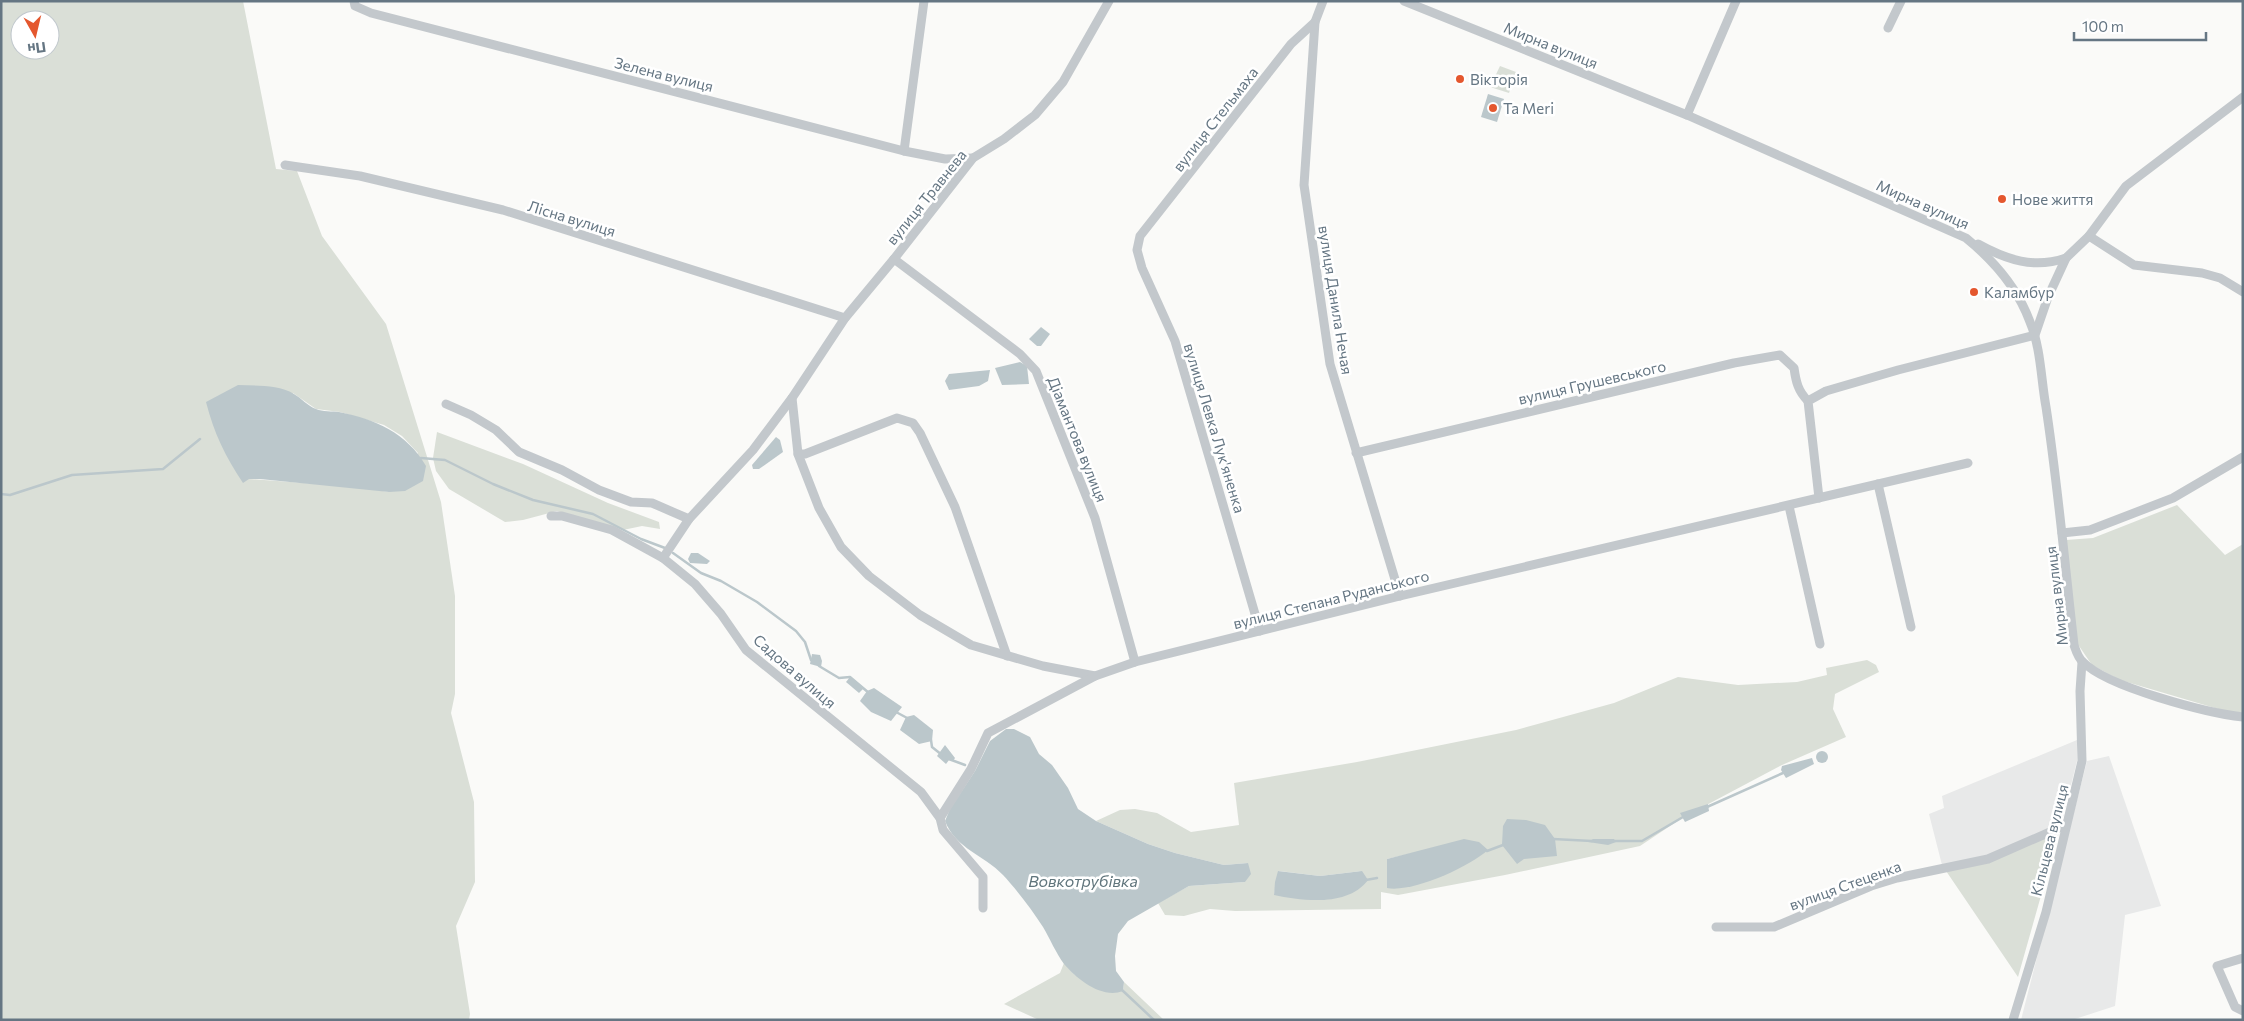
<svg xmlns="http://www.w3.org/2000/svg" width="2244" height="1021" viewBox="0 0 2244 1021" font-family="Commissioner,sans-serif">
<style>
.built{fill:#e8e9e9}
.green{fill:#dadfd7;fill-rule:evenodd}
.water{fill:#bbc7cb}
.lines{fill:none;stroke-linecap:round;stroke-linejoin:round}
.stream{stroke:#bbc7cb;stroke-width:2.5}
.street{stroke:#c3c8cc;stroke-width:9}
.poi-dot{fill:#e4572e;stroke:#fff;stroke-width:2}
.labels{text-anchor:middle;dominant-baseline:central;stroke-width:5;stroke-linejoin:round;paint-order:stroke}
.street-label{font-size:15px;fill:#657683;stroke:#fff}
.poi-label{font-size:15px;fill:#657683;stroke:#fff;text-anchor:start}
.water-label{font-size:16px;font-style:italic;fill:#60757c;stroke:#fff}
</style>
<rect width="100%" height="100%" fill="#fafaf8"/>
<g class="built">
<polygon points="2077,740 2077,761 2061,825 1987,857 1942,865 1929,814 1944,808 1942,796"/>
<polygon points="2109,756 2161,906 2125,915 2115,1006 2072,1020 2021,1020 2087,761"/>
</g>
<g class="green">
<path d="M1,1H243L276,169L297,171L322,236L386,324L441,502L455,596V694L451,713L474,802L475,882L456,926L470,1014L469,1020H1ZM20,20H50V50H20ZM293,393L316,409L340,412L384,425L402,436L418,453L389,492L357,487L249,479Z"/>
<polygon points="1500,66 1516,72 1509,93 1490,87"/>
<polygon points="437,432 523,464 608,503 659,522 660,529 642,526 623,530 583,520 557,511 523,520 505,522 449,489 436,471 433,458"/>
<polygon points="2177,505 2225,555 2243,544 2243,713 2225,711 2120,680 2092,665 2077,643 2066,540 2093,538"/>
<path d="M1867,660L1876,665L1879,672L1835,694L1833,709L1846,737L1782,765L1682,818L1640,846L1505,875L1398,895L1381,892V909L1235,911L1210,909L1184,916L1165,915L1158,903L1189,886L1245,882L1248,863L1224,865L1175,853L1148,844L1096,821L1120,810L1135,809L1157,813L1191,832L1239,825L1234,783L1357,762L1516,730L1614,703L1678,677L1738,685L1797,682L1827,675L1826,668ZM1443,846L1387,888V859ZM1279,871L1320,876L1362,871L1274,894Z"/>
<polygon points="2061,825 2018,977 1942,865 1987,857"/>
<polygon points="1064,963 1075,975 1123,991 1124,982 1164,1020 1039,1020 1004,1004 1060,973"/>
</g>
<g class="water">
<polygon points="1488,94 1504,99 1497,122 1481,117"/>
<polygon points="1041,327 1050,334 1041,346 1037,346 1029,339"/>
<polygon points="1020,362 1027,366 1029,384 1002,385 995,368"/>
<polygon points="990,370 988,381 979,386 949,390 945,381 949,374"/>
<path d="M238,385C256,386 278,384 294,394C301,398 308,406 316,409C323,412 332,411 339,412C375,419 407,433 426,466L423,481L405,491L389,492L260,479H249L243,483C225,456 214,433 206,402Z"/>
<polygon points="776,437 780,440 783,452 759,469 753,469 752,465"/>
<polygon points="691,553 698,553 710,561 707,564 690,563 688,559"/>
<polygon points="812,654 820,655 822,661 821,667 810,664"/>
<polygon points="850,677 864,688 859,693 846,682"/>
<polygon points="874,688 902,707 891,721 871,712 860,701 867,691"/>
<polygon points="914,715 933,730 932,741 919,744 900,730 906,717"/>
<path d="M1006,729H1014L1030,737L1039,754L1052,765L1068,788L1078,809L1096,821L1148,844L1175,853L1224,865L1248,863L1251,874L1245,882L1189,886L1128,921L1118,934L1115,956L1116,971L1124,982L1123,991C1102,999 1078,980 1064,964C1056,953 1050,939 1043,927C1032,910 1017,890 1003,875C984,855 956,849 945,821L950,809L975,771L990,741Z"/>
<polygon points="945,745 955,758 953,761 949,760 946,764 937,756"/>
<circle cx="1822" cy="757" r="6"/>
<polygon points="1812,758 1814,764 1786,778 1781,770 1782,766"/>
<polygon points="1708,804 1709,811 1685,822 1680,813"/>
<polygon points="1507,819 1526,820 1545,825 1555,839 1557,856 1524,859 1517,864 1502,845 1503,826"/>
<path d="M1464,839L1479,842L1488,850C1469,867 1412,893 1387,888V859Z"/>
<polygon points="1593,839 1614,839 1616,842 1608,845 1588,842"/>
<path d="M1278,871L1320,876L1362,871L1368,880C1348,907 1303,901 1274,895L1275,882Z"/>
</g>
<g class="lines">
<g class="stream">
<polyline points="421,458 445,460 493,484 533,500 593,514 641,539 665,548"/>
<polyline points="1,494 10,495 72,475 163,469 200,439"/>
<polyline points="673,553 701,573 721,581 757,602 796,631 805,642 811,660"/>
<polyline points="819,666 839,678 850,677 869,693"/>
<polyline points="896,712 909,719"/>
<polyline points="931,740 932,747 942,755"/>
<polyline points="946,758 965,765"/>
<polyline points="1707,807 1783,773"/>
<polyline points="1553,839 1592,841"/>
<polyline points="1613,841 1642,841 1683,817"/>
<polyline points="1487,851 1503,845"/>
<polyline points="1366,880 1377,878"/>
<polyline points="1122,990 1154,1020"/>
</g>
<g class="street">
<polyline points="354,1 355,6 371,13 904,151 945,159 973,158"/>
<polyline points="1323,1 1315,22 1304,185 1330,364 1400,596"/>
<path d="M1404,1L1687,115L1966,238C1993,260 2018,289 2030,322C2041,348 2041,380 2046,407C2058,486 2065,566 2074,645C2076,651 2078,658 2083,662C2107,687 2207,713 2243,717"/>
<polyline points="1888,28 1901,1"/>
<polyline points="1687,115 1736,1"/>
<polyline points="904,151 924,1"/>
<polyline points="285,165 360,176 503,210 845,318"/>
<polyline points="2089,236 2134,265 2202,273 2220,278 2243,292"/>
<path d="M1978,244C2007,260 2034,269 2066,258"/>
<polyline points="894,259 1020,354 1036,371 1095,518 1135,662"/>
<polyline points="792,398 798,454 819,508 841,547 869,576 920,615 971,645 1043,666 1095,676"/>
<polyline points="446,404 471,415 496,430 519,452 562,470 599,490 631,502 652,503 689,519"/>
<path d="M1356,453L1734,363L1780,355L1794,368C1796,382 1798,391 1808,401"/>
<polyline points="798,454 805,454 897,418 913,423 920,433 955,507 1007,656"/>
<polyline points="1878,484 1911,627"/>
<polyline points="1819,498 1808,401 1826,391 1898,370 2035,335 2048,297 2066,258 2089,236 2126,186 2243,97"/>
<polyline points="1789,506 1820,644"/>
<polyline points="551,516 562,516 612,530 663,558 695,584 721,614 746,650 921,792 940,818 943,830 983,877 983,908"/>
<polyline points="2062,533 2090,530 2173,498 2243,457"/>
<polyline points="663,558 689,519 753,450 792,398 845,318 894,259 973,158 1004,139 1035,115 1063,82 1109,1"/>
<polyline points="1260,631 1175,341 1142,268 1137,250 1140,236 1291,44 1315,22"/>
<polyline points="940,818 971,769 988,733 1095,676 1135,662 1400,596 1968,463"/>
<polyline points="1716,927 1774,927 1871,886 1897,878 1988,859 2066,825"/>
<polyline points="2243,958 2217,966 2235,1007 2243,1011"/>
<polyline points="2013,1020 2046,912 2082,761 2080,691 2082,662"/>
</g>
</g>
<g class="poi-dot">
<circle cx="1460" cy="79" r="5"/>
<circle cx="1493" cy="108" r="5"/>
<circle cx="2002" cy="199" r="5"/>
<circle cx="1974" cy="292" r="5"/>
</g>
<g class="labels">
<g class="street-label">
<text transform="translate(1551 45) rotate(22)">Мирна вулиця</text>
<text transform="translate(664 74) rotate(14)">Зелена вулиця</text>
<text transform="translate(1215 119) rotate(-52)">вулиця Стельмаха</text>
<text transform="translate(926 197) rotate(-51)">вулиця Травнева</text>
<text transform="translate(1923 204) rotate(24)">Мирна вулиця</text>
<text transform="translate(572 218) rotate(17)">Лісна вулиця</text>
<text transform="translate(1336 300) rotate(81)">вулиця Данила Нечая</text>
<text transform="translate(1592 382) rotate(-13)">вулиця Грушевського</text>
<text transform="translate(1215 428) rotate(73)">вулиця Левка Лук'яненка</text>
<text transform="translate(1078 439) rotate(68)">Діамантова вулиця</text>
<text transform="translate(2056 596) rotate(-97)">Мирна вулиця</text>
<text transform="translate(1331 599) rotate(-14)">вулиця Степана Руданського</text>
<text transform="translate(795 671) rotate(41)">Садова вулиця</text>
<text transform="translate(2049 840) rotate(-76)">Кільцева вулиця</text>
<text transform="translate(1845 885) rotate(-20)">вулиця Стеценка</text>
</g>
<g class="poi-label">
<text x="1470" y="79">Вікторія</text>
<text x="1503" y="108">Ta Meri</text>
<text x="2012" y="199">Нове життя</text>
<text x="1984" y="292">Каламбур</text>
</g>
<g class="water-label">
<text x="1083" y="880">Вовкотрубівка</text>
</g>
</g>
<rect width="2244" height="1021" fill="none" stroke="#657683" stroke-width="5"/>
<g transform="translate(35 35) rotate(172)"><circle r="24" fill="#ffffff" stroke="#c1c8cd"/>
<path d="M0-4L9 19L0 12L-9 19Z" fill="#e4572e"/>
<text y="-8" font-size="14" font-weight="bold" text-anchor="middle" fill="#657683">Пн</text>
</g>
<path d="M2074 32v8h132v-8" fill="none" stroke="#657683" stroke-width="2.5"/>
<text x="2082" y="32" font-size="15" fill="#657683" stroke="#ffffff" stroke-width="4" paint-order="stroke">100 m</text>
</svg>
